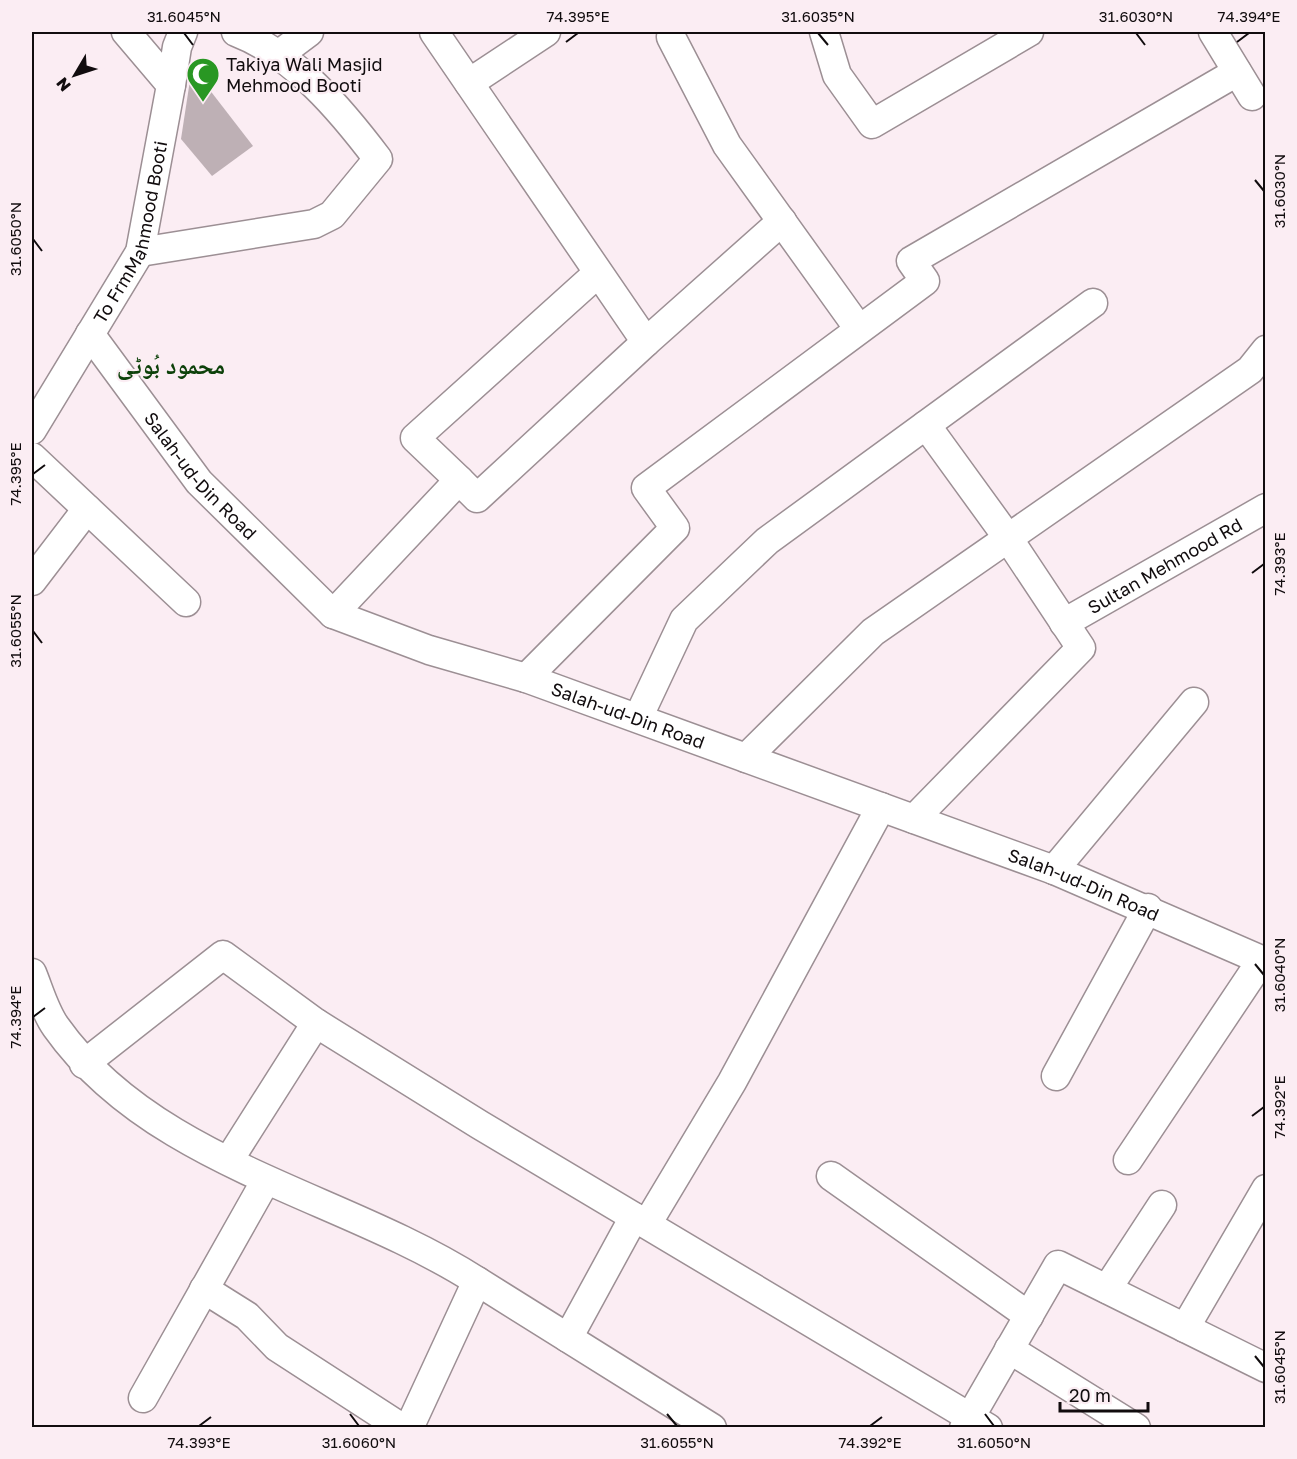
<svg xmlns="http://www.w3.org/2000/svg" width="1297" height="1459" viewBox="0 0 1297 1459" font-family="'Golos Text','Noto Naskh Arabic',sans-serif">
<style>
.building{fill:#beb0b5}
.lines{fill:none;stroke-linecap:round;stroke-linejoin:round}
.minor-casing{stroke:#9c8f94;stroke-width:31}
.minor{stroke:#fff;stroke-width:28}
.ticks{fill:none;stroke:#110c0e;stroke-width:2}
.labels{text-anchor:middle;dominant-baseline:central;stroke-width:4.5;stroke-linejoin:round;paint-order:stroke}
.poi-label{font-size:18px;fill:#110c0e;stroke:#fbedf3;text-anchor:start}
.street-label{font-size:18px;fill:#110c0e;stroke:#fbedf3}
.district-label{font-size:24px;font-weight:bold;fill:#0d410a;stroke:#fbedf3}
.neatline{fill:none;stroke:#110c0e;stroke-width:2}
.ticks-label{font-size:15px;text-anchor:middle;fill:#110c0e}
</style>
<rect width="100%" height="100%" fill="#fbedf3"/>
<polygon class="building" points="192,67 253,146 212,176 181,139"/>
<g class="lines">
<g class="minor-casing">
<g id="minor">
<polyline points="824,32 837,75 872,124 1029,32"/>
<polyline points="1213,32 1252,96"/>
<polyline points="671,37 727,145 859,329"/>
<polyline points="277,56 309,32"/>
<polyline points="469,83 546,32"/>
<polyline points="171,85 177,47 183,32"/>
<path d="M140,252L314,224L332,215L378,159C341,110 295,55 236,32"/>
<path id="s1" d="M90,334L199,482L333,614L429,650L526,678L1054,870L1266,962"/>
<polyline points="646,342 782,221"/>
<path id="s2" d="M32,430L140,252L171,85L126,32"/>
<polyline points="32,457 186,602"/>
<polyline points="459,480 415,438 598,273"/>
<polyline points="32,581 87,509"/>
<polyline points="333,614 459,480 477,498 646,342 434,32"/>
<path id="s3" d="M1064,623L1266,508"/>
<polyline points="526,678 675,528 646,488 925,281 911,261 1237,72"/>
<polyline points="638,718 684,620 767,541 1093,303"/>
<polyline points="746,758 873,632 1250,370 1266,350"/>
<polyline points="914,819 1081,648 1008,538 926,425"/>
<polyline points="1054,870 1194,702"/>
<path d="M32,973C39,990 45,1012 56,1027C153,1164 343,1195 477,1281L409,1428"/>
<polyline points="84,1064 223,955 316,1023 480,1125 988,1428"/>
<polyline points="1056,1076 1148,908"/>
<polyline points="229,1160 316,1023"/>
<polyline points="1128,1160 1261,961"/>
<polyline points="831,1176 1029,1316"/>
<polyline points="647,1224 732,1082 881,807"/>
<polyline points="477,1281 712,1428"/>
<polyline points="204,1289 247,1316 277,1347 402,1428"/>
<polyline points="1107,1289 1162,1205"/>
<polyline points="1185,1328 1266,1189"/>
<polyline points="568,1338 634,1217"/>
<polyline points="1009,1349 1136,1428"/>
<polyline points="143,1398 266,1180"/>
<polyline points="964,1428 1058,1265 1266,1368"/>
</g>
</g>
<use href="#minor" class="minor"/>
</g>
<path class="ticks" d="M184,33L193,45M818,33L828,45M1136,33L1145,45M566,42L578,33M1237,42L1249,33M1255,180L1264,191M33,239L42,251M33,474L45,465M1252,573L1264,564M33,631L42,643M1255,964L1264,975M33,1017L45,1008M1252,1116L1264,1107M1255,1356L1264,1367M350,1414L359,1426M667,1414L677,1426M985,1414L994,1426M199,1426L211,1417M870,1426L882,1417"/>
<defs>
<g id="mosque-pin" transform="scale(1.725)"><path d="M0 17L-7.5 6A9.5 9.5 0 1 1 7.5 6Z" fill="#299723" stroke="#fbedf3"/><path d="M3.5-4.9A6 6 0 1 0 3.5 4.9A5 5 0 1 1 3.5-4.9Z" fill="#fff"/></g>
</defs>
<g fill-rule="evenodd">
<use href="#mosque-pin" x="203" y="74"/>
</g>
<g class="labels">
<g class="poi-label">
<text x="226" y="64">Takiya Wali Masjid<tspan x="226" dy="21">Mehmood Booti</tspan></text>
</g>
<g class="street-label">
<text stroke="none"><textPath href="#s2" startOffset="224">To FrmMahmood Booti</textPath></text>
<text stroke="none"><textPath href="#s1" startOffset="180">Salah-ud-Din Road</textPath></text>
<text stroke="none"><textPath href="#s3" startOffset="116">Sultan Mehmood Rd</textPath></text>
<text stroke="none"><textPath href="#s1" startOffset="684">Salah-ud-Din Road</textPath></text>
<text stroke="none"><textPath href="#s1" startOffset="1170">Salah-ud-Din Road</textPath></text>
</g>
<g class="district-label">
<text x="171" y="364">محمود بُوٹی</text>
</g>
</g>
<rect width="1297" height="1459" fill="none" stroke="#fbedf3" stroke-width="66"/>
<g transform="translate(75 75) rotate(231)" stroke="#fbedf3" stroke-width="4.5" paint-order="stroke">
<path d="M0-4.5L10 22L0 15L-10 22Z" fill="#110c0e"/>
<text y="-9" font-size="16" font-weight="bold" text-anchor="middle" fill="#110c0e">N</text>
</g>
<path d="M1060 1402v9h88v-9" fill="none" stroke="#110c0e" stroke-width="3"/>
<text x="1069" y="1402" font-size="18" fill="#110c0e" stroke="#fbedf3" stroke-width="4.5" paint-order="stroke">20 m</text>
<rect x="33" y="33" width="1231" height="1393" class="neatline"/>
<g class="ticks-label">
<text x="184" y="22">31.6045°N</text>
<text x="578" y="22">74.395°E</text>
<text x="818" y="22">31.6035°N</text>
<text x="1136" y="22">31.6030°N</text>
<text x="1249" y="22">74.394°E</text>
<text transform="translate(1280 191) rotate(-90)" y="5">31.6030°N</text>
<text transform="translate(16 239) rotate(-90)" y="5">31.6050°N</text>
<text transform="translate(16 474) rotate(-90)" y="5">74.395°E</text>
<text transform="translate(1280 564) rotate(-90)" y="5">74.393°E</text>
<text transform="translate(16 631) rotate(-90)" y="5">31.6055°N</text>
<text transform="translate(1280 975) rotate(-90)" y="5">31.6040°N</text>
<text transform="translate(16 1017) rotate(-90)" y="5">74.394°E</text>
<text transform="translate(1280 1107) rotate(-90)" y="5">74.392°E</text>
<text transform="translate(1280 1367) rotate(-90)" y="5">31.6045°N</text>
<text x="199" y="1448">74.393°E</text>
<text x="359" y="1448">31.6060°N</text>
<text x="677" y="1448">31.6055°N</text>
<text x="870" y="1448">74.392°E</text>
<text x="994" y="1448">31.6050°N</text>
</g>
</svg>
